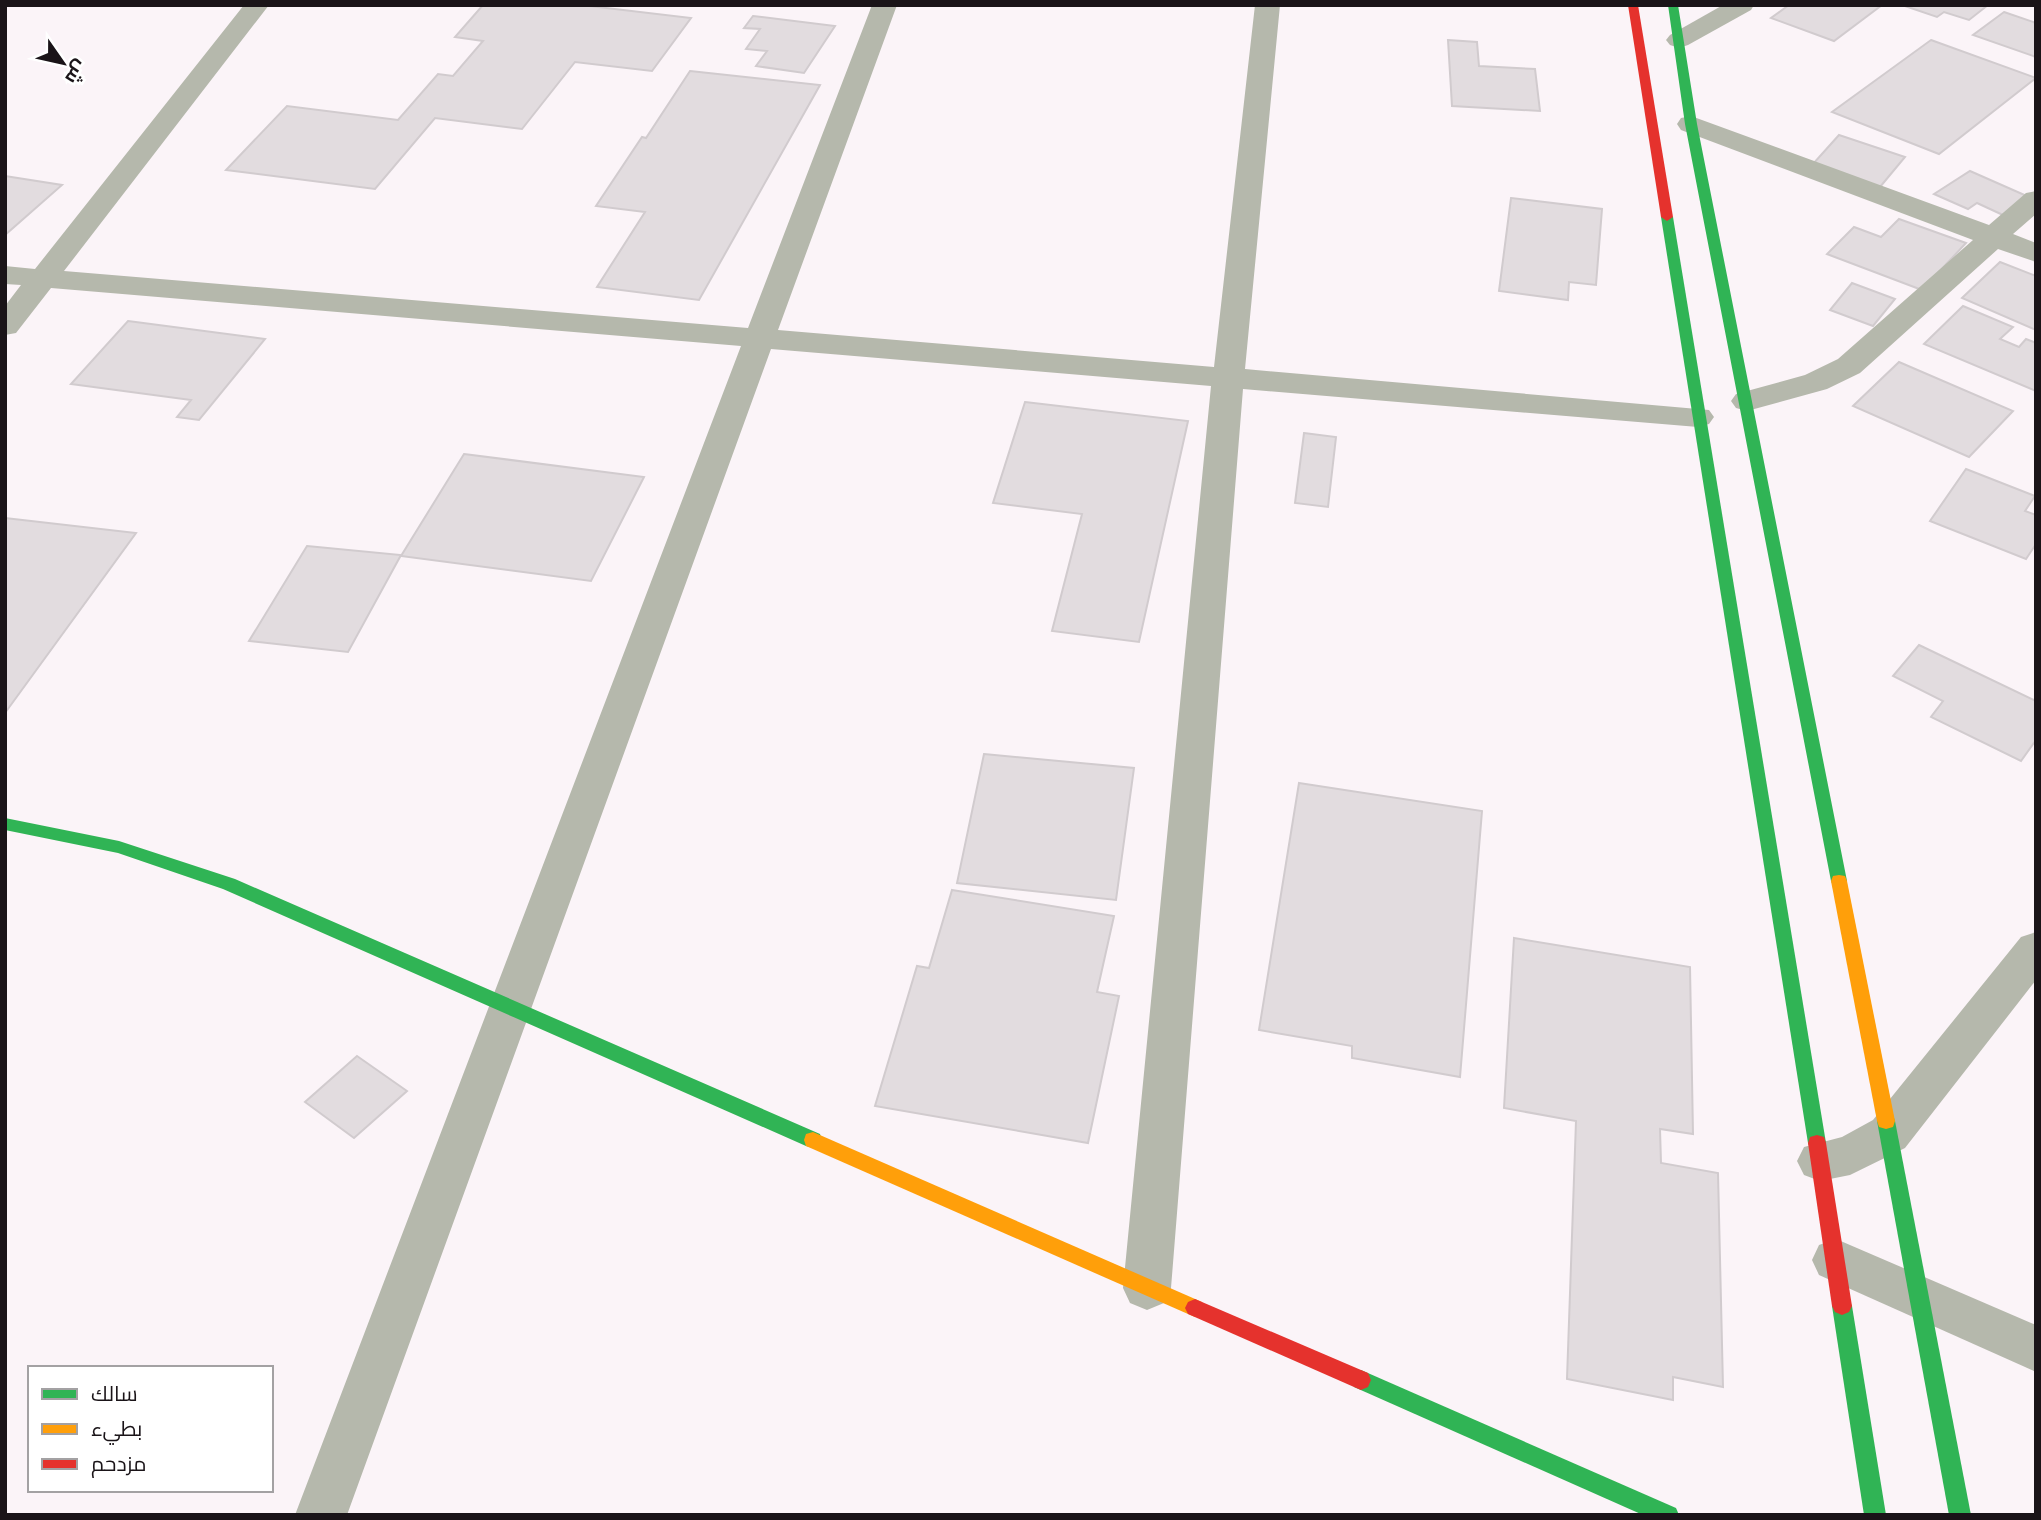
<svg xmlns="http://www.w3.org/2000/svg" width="2041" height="1520" viewBox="0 0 2041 1520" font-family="'Noto Sans',Cairo,sans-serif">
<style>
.building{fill:#e2dcdf;stroke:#d1cbce;stroke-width:2}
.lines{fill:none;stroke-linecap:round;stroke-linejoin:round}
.street{fill:#b5b8ac;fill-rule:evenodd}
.fast{fill:#30b455;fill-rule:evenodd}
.slow{fill:#ff9f0a;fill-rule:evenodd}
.jam{fill:#e5322d;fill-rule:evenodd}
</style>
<rect width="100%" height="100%" fill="#fbf4f8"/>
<g class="building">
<polygon points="483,5 581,5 691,18 652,71 575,62 522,129 435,118 375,189 226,170 287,106 398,120 438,74 453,76 483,41 455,37"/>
<polygon points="1789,5 1882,5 1834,41 1771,18"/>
<polygon points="1902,5 1988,5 1969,20 1944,12 1937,17"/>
<polygon points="2004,12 2036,23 2036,57 1973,35"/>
<polygon points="753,16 835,26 804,73 756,66 767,51 746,49 760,29 744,28"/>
<polygon points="1448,40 1477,42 1479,66 1535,69 1540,111 1452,106"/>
<polygon points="1931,40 2036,78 1939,154 1832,112"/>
<polygon points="690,71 820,85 699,300 597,287 645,212 596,206 642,137 646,138"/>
<polygon points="1839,135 1905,157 1880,187 1812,165"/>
<polygon points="1970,171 2029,197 2003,215 1977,203 1968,209 1934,194"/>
<polygon points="5,176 62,185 5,235"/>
<polygon points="1511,198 1602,209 1596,285 1569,282 1568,300 1499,291"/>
<polygon points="1899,219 1966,243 1922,290 1827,254 1854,227 1881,237"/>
<polygon points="2000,262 2036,276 2036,330 1962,298"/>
<polygon points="1852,283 1895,299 1873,326 1830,310"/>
<polygon points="1963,306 2013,327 2000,339 2019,347 2026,339 2036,343 2036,391 1924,344"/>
<polygon points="128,321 265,339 199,420 177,417 191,400 71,384"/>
<polygon points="1899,362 2013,411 1969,457 1853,406"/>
<polygon points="1025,402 1188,421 1139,642 1052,631 1082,514 993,503"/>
<polygon points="1304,433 1336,437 1328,507 1295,503"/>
<polygon points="464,454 644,477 591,581 401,556"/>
<polygon points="1966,469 2035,496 2025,511 2036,515 2036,544 2026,559 1930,521"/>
<polygon points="5,518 136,533 5,713"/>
<polygon points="307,546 401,555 348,652 249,641"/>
<polygon points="1919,645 2036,701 2036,740 2021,761 1931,717 1943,701 1893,676"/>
<polygon points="984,754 1134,768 1116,900 957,883"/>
<polygon points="1299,783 1482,811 1460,1077 1352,1058 1352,1046 1259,1030"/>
<polygon points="952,890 1114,916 1097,992 1119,996 1088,1143 875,1106 917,966 929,968"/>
<polygon points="1514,938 1690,967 1693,1134 1660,1129 1661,1163 1718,1173 1723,1387 1673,1377 1673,1400 1567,1379 1576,1121 1504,1108"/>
<polygon points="357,1056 407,1091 354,1138 305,1102"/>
</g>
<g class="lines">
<g class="street">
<polygon points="244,5 269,5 64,271 748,328 872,5 897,5 778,330 1214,367 1255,5 1280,5 1245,369 1709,410 1714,417 1709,424 1698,427 1243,389 1171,1288 1164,1303 1147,1310 1130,1303 1123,1288 1211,386 771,349 347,1515 295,1515 741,346 51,288 16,333 5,335 5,306 21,285 5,284 5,266 35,269"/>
<polygon points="1723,5 1754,5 1751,10 1688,45 1679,48 1670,45 1666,40 1670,35"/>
<polygon points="1691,116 1989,225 2026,193 2036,191 2036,214 2013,234 2036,243 2036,262 1998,249 1860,373 1827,389 1747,411 1736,408 1731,401 1736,394 1805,375 1838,359 1973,240 1681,130 1677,124 1681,118"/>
<polygon points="2036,932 2036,980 1905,1148 1850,1175 1820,1181 1804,1175 1797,1161 1804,1147 1842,1137 1873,1120 2021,937"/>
<polygon points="1836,1239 2036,1325 2036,1372 1819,1275 1812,1260 1819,1245"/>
</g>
<g class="fast">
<polygon points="1668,5 1678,5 1697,124 1847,881 1845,886 1833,886 1831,881 1685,124"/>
<polygon points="1667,213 1673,217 1826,1143 1824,1149 1817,1151 1810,1149 1808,1143 1661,217"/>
<polygon points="5,818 119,841 235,879 820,1134 822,1140 820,1146 813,1148 806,1146 223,889 118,853 5,830"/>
<polygon points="1886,1113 1893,1115 1895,1121 1971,1515 1949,1515 1877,1121 1879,1115"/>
<polygon points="1842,1297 1849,1300 1852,1306 1886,1515 1864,1515 1832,1306 1835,1300"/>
<polygon points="1361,1370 1676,1508 1679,1515 1643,1515 1354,1387 1351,1380 1354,1373"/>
</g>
<g class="slow">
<polygon points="1839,875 1845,876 1847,881 1895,1121 1893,1127 1886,1129 1879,1127 1877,1121 1831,881 1833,876"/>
<polygon points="813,1132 1202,1302 1205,1308 1202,1314 1195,1317 1188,1314 806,1146 804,1140 806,1134"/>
</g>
<g class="jam">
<polygon points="1628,5 1638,5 1673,217 1667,221 1661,217"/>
<polygon points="1817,1135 1824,1137 1826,1143 1852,1306 1849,1312 1842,1315 1835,1312 1832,1306 1808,1143 1810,1137"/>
<polygon points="1195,1299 1368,1373 1371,1380 1368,1387 1361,1390 1354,1387 1188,1314 1185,1308 1188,1302"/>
</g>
</g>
<rect width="2041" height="1520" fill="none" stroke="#1a1418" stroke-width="14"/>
<rect x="28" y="1366" width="245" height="126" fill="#ffffff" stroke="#a3a1a3" stroke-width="2"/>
<rect x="42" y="1389" width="35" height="10" fill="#30b455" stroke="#a3a1a3" stroke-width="2"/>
<text x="91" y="1401" font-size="21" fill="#1a1418">سالك</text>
<rect x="42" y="1424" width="35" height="10" fill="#ff9f0a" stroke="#a3a1a3" stroke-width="2"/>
<text x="91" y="1436" font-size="21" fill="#1a1418">بطيء</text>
<rect x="42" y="1459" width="35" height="10" fill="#e5322d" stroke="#a3a1a3" stroke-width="2"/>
<text x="91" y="1471" font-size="21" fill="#1a1418">مزدحم</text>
<g transform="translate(63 63) rotate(124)" stroke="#ffffff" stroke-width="5" paint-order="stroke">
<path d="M0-5L12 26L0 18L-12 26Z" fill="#1a1418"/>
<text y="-10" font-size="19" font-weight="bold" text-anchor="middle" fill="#1a1418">ش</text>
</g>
</svg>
